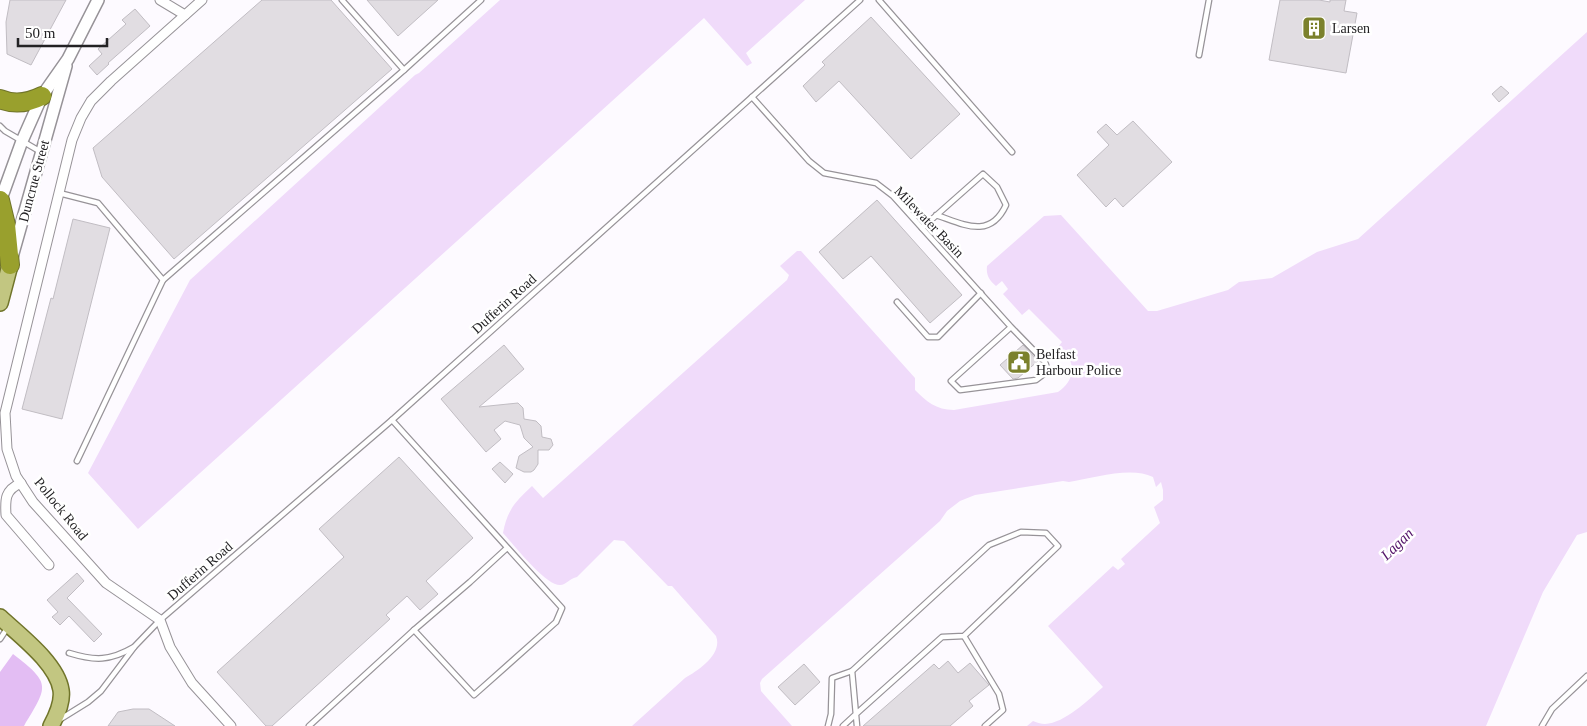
<svg xmlns="http://www.w3.org/2000/svg" width="1587" height="726" viewBox="0 0 1587 726" font-family="Georgia,serif">
<style>
.green{fill:#e3bdf3}
.water{fill:#f0dbfa}
.building{fill:#e1dde2;stroke:#c1bdc3}
.lines{fill:none;stroke-linecap:round;stroke-linejoin:round}
.service-casing{stroke:#979398;stroke-width:7}
.minor-casing{stroke:#979398;stroke-width:11}
.tertiary-casing{stroke:#979398;stroke-width:14}
.primary-casing{stroke:#70742a;stroke-width:18}
.motorway-casing{stroke:#70742a;stroke-width:20}
.service{stroke:#fff;stroke-width:4.5}
.minor{stroke:#fff;stroke-width:9}
.tertiary{stroke:#fff;stroke-width:11}
.primary{stroke:#c2c681;stroke-width:15}
.motorway{stroke:#99a02d;stroke-width:18}
.labels{text-anchor:middle;dominant-baseline:central;stroke-width:5;stroke-linejoin:round;paint-order:stroke}
.poi-label{font-size:14px;fill:#232224;stroke:#fff;text-anchor:start}
.street-label{font-size:14px;fill:#232224;stroke:#fff}
.water-label{font-size:15px;font-style:italic;fill:#521168;stroke:#fff}
</style>
<rect width="100%" height="100%" fill="#fdfaff"/>
<path class="green" d="M13,654C52,684 48,686 24,726H0V672Z"/>
<g class="water">
<polygon points="500,0 805,0 746,53 752,63 747,66 704,18 138,529 88,473 190,280 415,75 419,73"/>
<path d="M1587,32V532L1577,535L1543,592L1486,726H1027L1033,721C1036,722 1041,724 1045,724C1065,723 1088,700 1103,687L1048,626L1113,566L1118,570L1125,564L1121,559L1160,523L1154,507L1163,500V490L1161,482L1156,487L1153,477C1131,466 1094,478 1069,482L1063,481L975,495L960,501L947,511L940,521L762,679L760,683L761,691L792,726H632L685,678C699,670 723,654 716,636L672,586H668L624,541L614,540L577,577C570,578 566,585 560,585C545,585 514,545 503,533C507,510 516,501 532,486L543,498L787,280L789,275L780,266L797,251H801L915,378V390C926,401 936,410 954,410L1058,392C1067,386 1075,375 1071,363C1069,357 1063,352 1058,347L1062,342L1029,309L1022,315L1003,294L1008,289L1002,281L996,286C989,280 986,275 987,266L1044,216L1061,215L1148,311H1157L1228,290L1239,282L1272,278L1317,252L1358,239Z"/>
</g>
<g class="building">
<polygon points="10,0 66,0 31,65 7,54 6,22"/>
<polygon points="262,0 331,0 392,69 174,259 102,177 93,148"/>
<polygon points="367,0 438,0 398,36"/>
<polygon points="1280,0 1319,0 1330,2 1330,0 1346,0 1344,11 1357,13 1346,73 1269,60"/>
<polygon points="135,9 150,26 108,63 109,64 97,75 89,66 102,54 98,49 126,24 122,20"/>
<polygon points="871,17 960,114 911,159 839,81 816,102 803,86 825,65 822,62"/>
<polygon points="1501,86 1509,93 1499,102 1492,94"/>
<polygon points="1133,121 1172,162 1123,207 1115,198 1106,207 1077,175 1109,145 1097,132 1106,124 1117,135"/>
<polygon points="877,200 962,295 930,323 871,256 843,279 819,252"/>
<polygon points="73,219 110,228 62,419 22,409 51,298 53,299"/>
<polygon points="504,345 524,369 479,407 518,403 523,408 524,419 536,421 541,426 542,437 551,439 553,445 549,450 538,450 538,464 534,470 531,472 524,472 516,468 519,456 533,447 524,438 520,425 505,421 494,430 501,439 486,452 441,399"/>
<polygon points="1023,345 1038,361 1018,378 1013,379 1000,365"/>
<polygon points="399,457 473,538 426,581 438,594 420,610 407,596 386,615 390,619 272,726 266,726 217,672 344,557 319,529"/>
<polygon points="500,462 513,474 505,483 492,469"/>
<polygon points="77,573 84,581 67,598 102,634 94,642 69,616 60,625 52,617 58,612 47,600"/>
<polygon points="948,661 958,673 970,663 989,685 969,701 973,706 950,726 863,726 934,664 939,669"/>
<polygon points="804,664 820,682 795,705 778,687"/>
<polygon points="133,709 149,709 175,726 108,726 118,712"/>
</g>
<g class="lines">
<g class="service-casing">
<g id="service">
<polyline points="342,0 404,70"/>
<polyline points="879,0 1012,152"/>
<polyline points="1199,55 1209,0"/>
<polyline points="752,97 809,161 824,173 876,183 893,196 1011,327 1045,362 1048,371 1036,380 960,390 951,381 1011,327"/>
<polyline points="0,126 5,131 41,152"/>
<polyline points="59,193 98,203 163,280 77,461"/>
<path d="M922,228L983,174L997,187L1006,205C990,240 963,224 936,215"/>
<polyline points="163,280 404,70 481,0"/>
<polyline points="897,302 928,337 938,337 981,293"/>
<polyline points="414,630 470,582 507,548"/>
<polyline points="964,636 999,694 1003,710 985,726"/>
<polyline points="0,639 8,627"/>
<path d="M69,653C95,661 110,661 134,647"/>
<polyline points="59,720 88,702 101,691 135,646 160,620 392,420 860,0"/>
<polyline points="309,726 414,630 474,695 556,622 562,608 392,420"/>
<polyline points="828,726 831,714 832,678 852,671"/>
<polyline points="843,726 856,714 942,637 964,636 1058,546 1046,533 1021,532 989,545 852,671 857,726"/>
<polyline points="1542,726 1552,709 1587,676"/>
</g>
</g>
<g class="minor-casing">
<g id="minor">
<polyline points="160,0 185,15"/>
<polyline points="202,0 111,81 91,101 81,118 72,140 5,413 7,449 16,476 33,502 106,583 160,620 170,647 192,683 231,726"/>
<path d="M21,483C5,490 5,499 6,515L49,565"/>
</g>
</g>
<g class="tertiary-casing">
<g id="tertiary">
<polyline points="0,202 22,141 42,96 68,59 98,0"/>
<polyline points="12,257 66,66"/>
</g>
</g>
<g class="primary-casing">
<g id="primary">
<polyline points="0,303 10,265"/>
<path d="M0,617C19,635 57,663 61,690C63,702 57,715 51,726"/>
</g>
</g>
<g class="motorway-casing">
<g id="motorway">
<path d="M0,99C14,105 28,103 42,96"/>
<polyline points="0,200 6,225 10,265"/>
</g>
</g>
<use href="#service" class="service"/>
<use href="#minor" class="minor"/>
<use href="#tertiary" class="tertiary"/>
<use href="#primary" class="primary"/>
<use href="#motorway" class="motorway"/>
</g>
<defs>
<g id="building-square" transform="scale(1.25)"><rect x="-9" y="-9" width="18" height="18" rx="4" fill="#7b812c" stroke="#fff"/><path d="M-4-6H4V6H1V3H-1V6H-4ZM-2.5-4.3h1.7v1.8h-1.7ZM.8-4.3h1.7v1.8H.8ZM-2.5-1h1.7V.8h-1.7ZM.8-1h1.7V.8H.8Z" fill="#fff"/></g>
<g id="civic-square" transform="scale(1.25)"><rect x="-9" y="-9" width="18" height="18" rx="4" fill="#7b812c" stroke="#fff"/><path d="M-.6-6.5H3V-4.5H.6V-3L4-1V1h2V6H-6V1h2V-1L-.6-3ZM-1.2 2.5V6h2.4V2.5Z" fill="#fff"/></g>
</defs>
<g fill-rule="evenodd">
<use href="#building-square" x="1314" y="28"/>
<use href="#civic-square" x="1019" y="362"/>
</g>
<g class="labels">
<g class="poi-label">
<text x="1332" y="28">Larsen</text>
<text x="1036" y="354">Belfast<tspan x="1036" dy="16">Harbour Police</tspan></text>
</g>
<g class="street-label">
<text transform="translate(34 181) rotate(-75)">Duncrue Street</text>
<text transform="translate(929 222) rotate(46)">Milewater Basin</text>
<text transform="translate(504 304) rotate(-42)">Dufferin Road</text>
<text transform="translate(61 509) rotate(51)">Pollock Road</text>
<text transform="translate(200 571) rotate(-41)">Dufferin Road</text>
</g>
<g class="water-label">
<text transform="translate(1397 544) rotate(-44)">Lagan</text>
</g>
</g>
<path d="M18 38v8h89v-8" fill="none" stroke="#232224" stroke-width="2.5"/>
<text x="25" y="38" font-size="15" fill="#232224" stroke="#ffffff" stroke-width="4" paint-order="stroke">50 m</text>
</svg>
